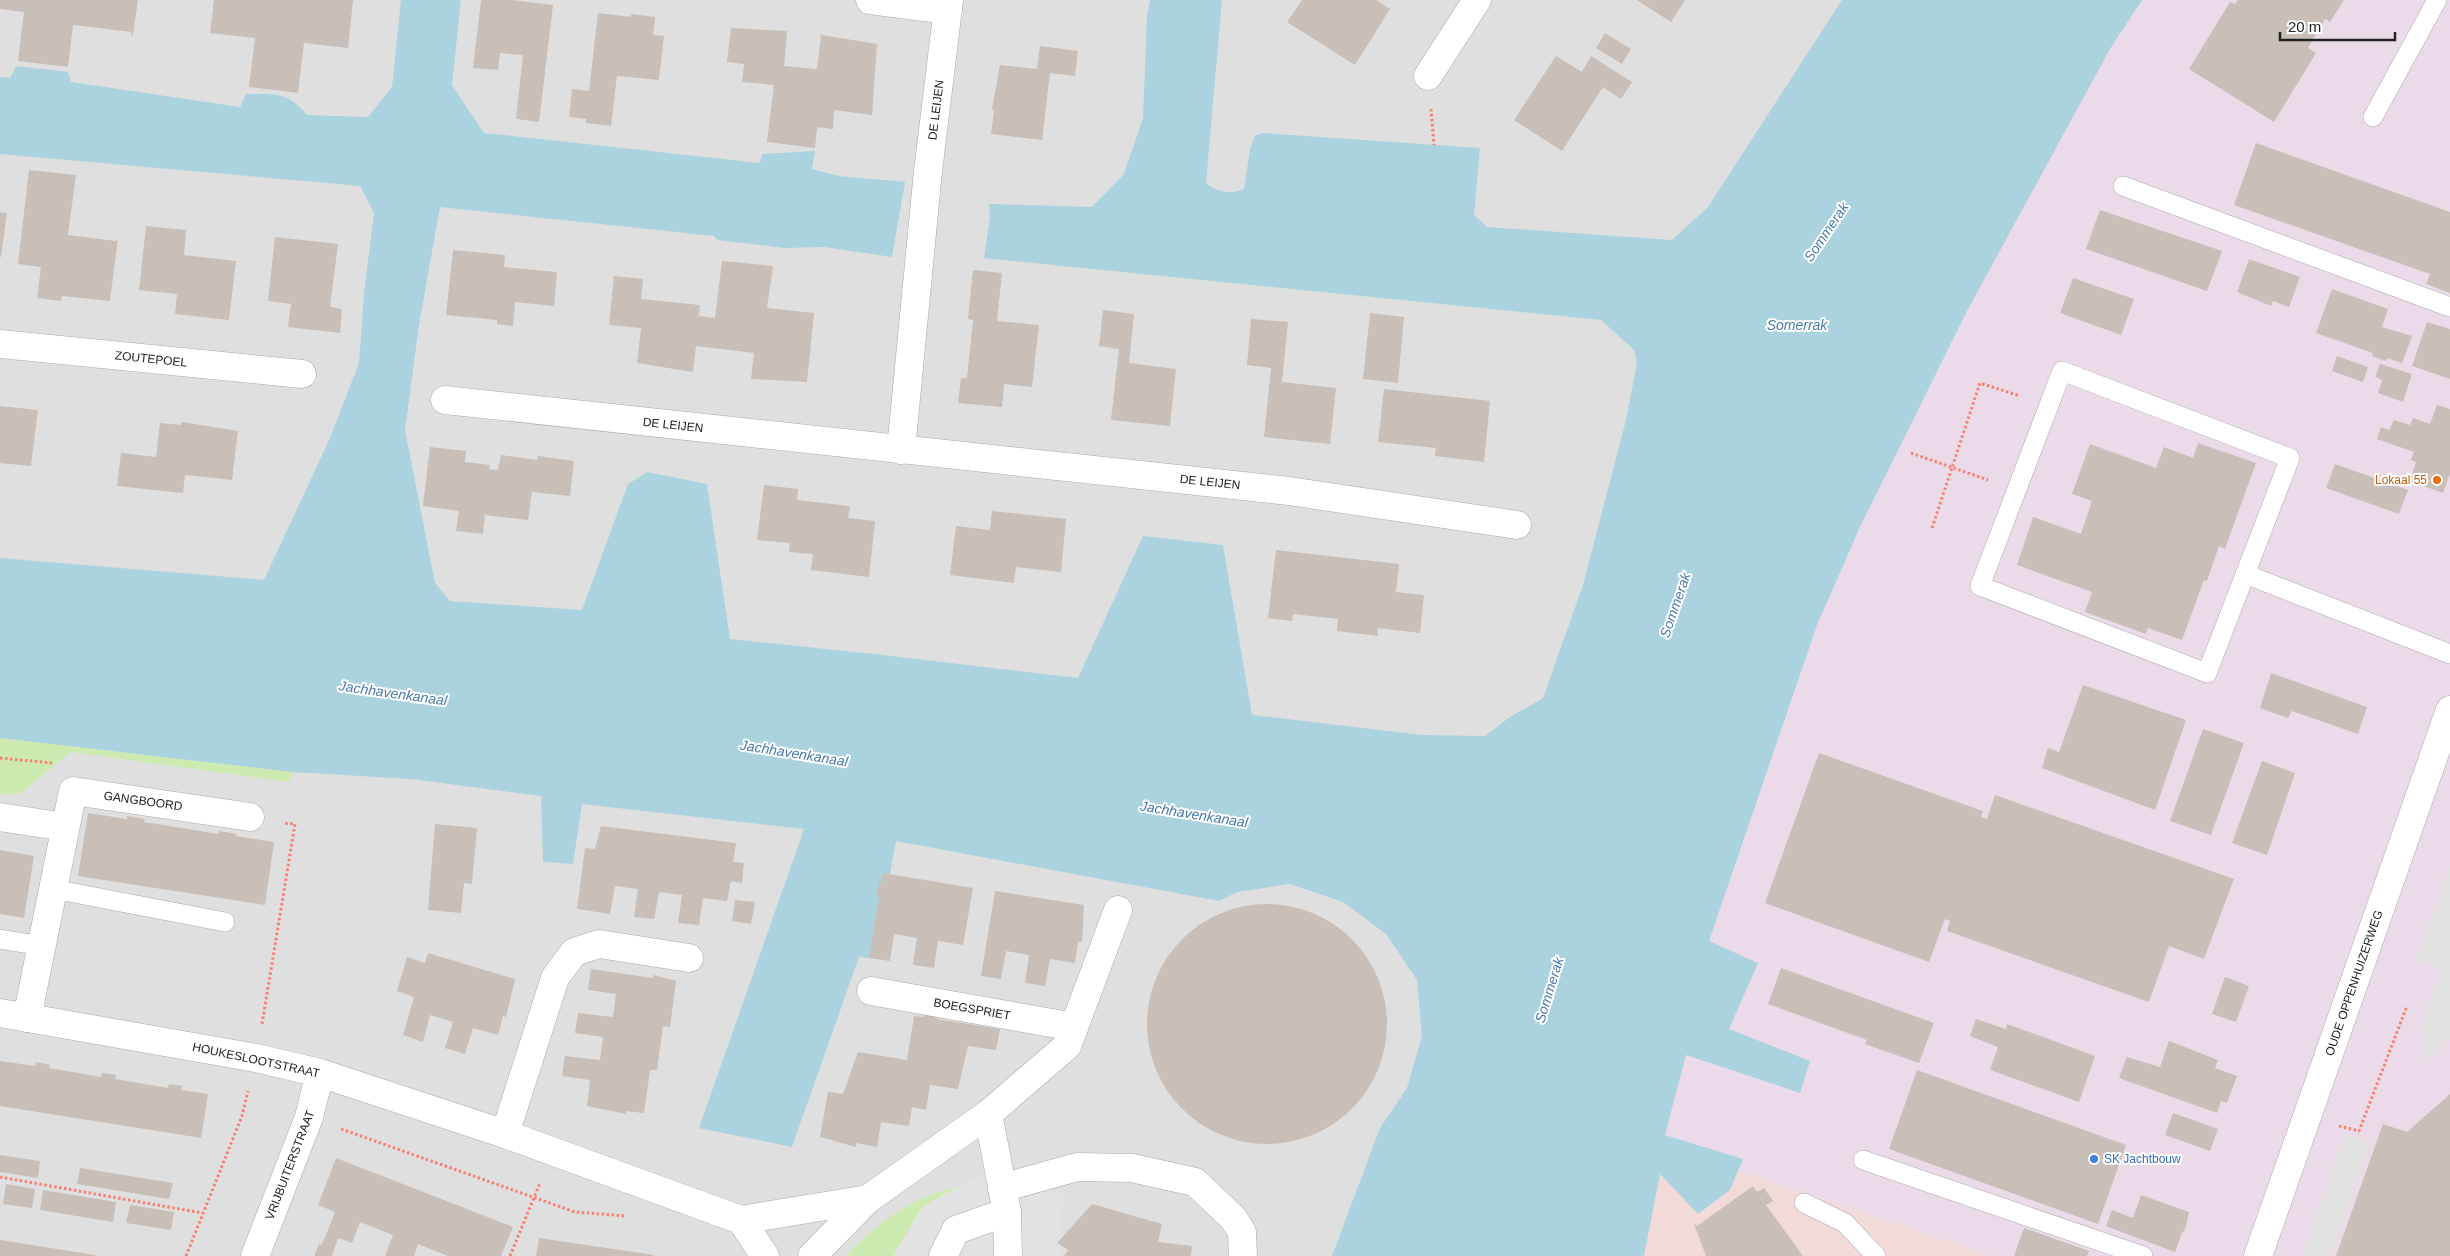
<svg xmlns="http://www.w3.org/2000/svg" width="2450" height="1256" viewBox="0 0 2450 1256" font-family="Arial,sans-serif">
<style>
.residential{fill:#e0dfdf}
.commercial{fill:#f2dad9}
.industrial{fill:#ebdbe8}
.grass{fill:#cdebb0}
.parking{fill:#e2e2e2}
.water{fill:#aad3df}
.building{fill:#c7bfb8}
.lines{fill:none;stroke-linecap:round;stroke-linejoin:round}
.service-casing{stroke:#a9a9a9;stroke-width:20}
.pedestrian-casing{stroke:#a9a9a9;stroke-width:29}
.minor-casing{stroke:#a9a9a9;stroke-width:29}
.path{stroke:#fa8072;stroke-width:3;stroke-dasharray:2.5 2.5;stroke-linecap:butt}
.service{stroke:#fff;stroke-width:19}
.pedestrian{stroke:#fff;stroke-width:28}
.minor{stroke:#fff;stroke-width:28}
.food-dot{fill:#e8710a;stroke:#fff;stroke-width:2}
.shop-dot{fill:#3f7fe0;stroke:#fff;stroke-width:2}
.labels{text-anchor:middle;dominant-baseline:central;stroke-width:4;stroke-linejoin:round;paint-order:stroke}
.street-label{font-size:12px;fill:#222;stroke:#fff}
.food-label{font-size:12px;fill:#c56008;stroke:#fff;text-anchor:end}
.shop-label{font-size:12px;fill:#366cbe;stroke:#fff;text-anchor:start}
.water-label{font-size:14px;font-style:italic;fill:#4a7aab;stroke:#fff}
</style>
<rect width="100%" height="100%" fill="#f2efe9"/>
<g class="residential">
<polygon points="0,0 1883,0 1562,720 1519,753 0,574"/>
<polygon points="0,715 1365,885 1451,1016 1363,1256 0,1256"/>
</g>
<polygon class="commercial" points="1637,1137 1993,1256 1618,1256"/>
<polygon class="industrial" points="2098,0 2450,0 2450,1256 1993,1256 1637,1137 1705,857"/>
<g class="grass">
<polygon points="0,738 292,772 289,782 71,752 19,794 0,795"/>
<path d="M971,1185L913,1256H845C882,1220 917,1191 971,1185Z"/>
</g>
<g class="parking">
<polygon points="2450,865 2450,1039 2424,1062 2420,1027 2441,969 2415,961"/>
<polygon points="2344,1133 2370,1142 2331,1256 2302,1256"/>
<polygon points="976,1176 1063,1195 1059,1256 893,1256 922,1207"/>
</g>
<path class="water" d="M401,0H461L452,85L484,133L760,163L762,154L815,151L812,169L839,176L905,182L892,257L824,247L784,248L717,240L714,236L440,207L419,325L405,430L435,583L450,601L582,610L628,484L647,472L707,484L730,639L883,655L1078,678L1143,536L1223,545L1252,715L1422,735L1485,736L1510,717L1543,698L1583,585L1626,420L1637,363L1634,350L1601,320L984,258L990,217L989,204L1092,207L1124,174L1143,118L1147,16L1150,0H1222L1206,183C1216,192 1231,195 1244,189L1250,149L1255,136L1263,133L1480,148L1474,215L1487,227L1672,240L1708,207L1842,0H2142L2110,49L1967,311L1860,527L1817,625L1709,941L1758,963L1729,1029L1810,1061L1800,1093L1686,1055L1665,1135L1743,1159L1730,1190L1698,1214L1660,1174L1644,1256H1332L1380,1128L1407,1088L1422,1036L1417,980L1386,934L1343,902L1290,884L1237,892L1219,901L896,841L874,959L859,957L792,1147L699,1128L804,829L582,804L573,864L543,862L541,796L411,779L292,772L0,738V558L264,580L330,438L359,363L364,293L374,213L360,186L0,154V77L10,78L16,66L68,72L71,82L240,107L246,94C274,94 288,91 307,115L368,117L392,87Z"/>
<g class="building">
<polygon points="0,0 138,0 133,35 131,35 132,32 73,25 68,67 18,61 24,12 0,9"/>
<polygon points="214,0 353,0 348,48 304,43 298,93 249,87 255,38 210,33"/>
<polygon points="481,0 511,0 553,5 539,122 516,119 523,55 500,53 498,70 473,68"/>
<polygon points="1302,0 1376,0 1390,9 1355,65 1287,22"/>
<polygon points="1637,0 1685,0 1671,22"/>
<polygon points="2238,0 2344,0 2330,22 2325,19 2308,48 2316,53 2274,122 2189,69 2230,2 2235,4"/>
<polygon points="598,13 631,17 631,14 655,17 653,35 664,36 659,80 617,76 611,126 586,123 586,119 569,117 572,89 589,91"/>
<polygon points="731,28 787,31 784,66 817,69 821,35 877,44 872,115 834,110 833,129 817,127 815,148 767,142 774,85 742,82 744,64 727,62"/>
<polygon points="1605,33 1631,49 1622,64 1596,48"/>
<polygon points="1040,46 1078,51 1075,76 1050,73 1042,140 991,134 994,111 992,109 1000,65 1037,69"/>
<polygon points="1556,56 1582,72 1591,56 1632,82 1621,99 1603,87 1562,151 1514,120"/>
<polygon points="2256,143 2450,212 2450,293 2426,284 2430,274 2234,205"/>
<polygon points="29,170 76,175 68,235 116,241 118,238 110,301 62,296 61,301 37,298 41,267 18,264"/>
<polygon points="2100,210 2222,251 2207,291 2086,249"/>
<polygon points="0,212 7,213 1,257 0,257"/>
<polygon points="146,226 186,230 184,255 236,261 229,320 175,314 177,294 139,290"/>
<polygon points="275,237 338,244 330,307 342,309 340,333 288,327 291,304 268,301"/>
<polygon points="453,250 505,255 504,267 557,272 554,306 515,302 513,326 497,324 497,320 446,315"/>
<polygon points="2249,259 2300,277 2289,307 2273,301 2271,306 2237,292"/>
<polygon points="722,261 773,266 767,308 814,313 807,382 751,379 754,353 696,346 693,372 637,363 641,328 609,325 614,276 643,279 641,299 700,305 699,316 715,318"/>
<polygon points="973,270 1002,273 997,321 1039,325 1032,387 1004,384 1002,407 958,403 961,378 967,378 973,320 968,319"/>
<polygon points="2073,278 2134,299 2121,335 2060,313"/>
<polygon points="2332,289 2388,309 2382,327 2412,336 2402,363 2387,358 2386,361 2372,356 2373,353 2316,333"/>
<polygon points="1103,310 1134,314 1129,363 1176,369 1170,426 1111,420 1119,349 1099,346"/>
<polygon points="1370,313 1404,317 1398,383 1363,379"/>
<polygon points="1251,319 1288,322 1282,382 1336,388 1330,444 1264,437 1271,368 1247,365"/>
<polygon points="2427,322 2450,329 2450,379 2412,366"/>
<polygon points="2337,356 2368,367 2363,382 2332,371"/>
<polygon points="2380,364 2412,374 2403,402 2378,393 2382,380 2375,377"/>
<polygon points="1384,389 1490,401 1484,462 1435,456 1436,448 1378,442"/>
<polygon points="2437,405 2450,409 2450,474 2443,493 2410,481 2416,462 2411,460 2414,452 2377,439 2381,427 2389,430 2394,420 2410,425 2413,418 2430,424"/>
<polygon points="0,406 38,410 31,466 0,463"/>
<polygon points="182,422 238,431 232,480 185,475 183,493 117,486 121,453 156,457 160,423 181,425"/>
<polygon points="2198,443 2256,463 2225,549 2219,546 2207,581 2204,580 2182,640 2148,628 2146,634 2085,612 2092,592 2017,565 2033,517 2081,534 2092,501 2072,494 2090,444 2156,468 2164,447 2193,458"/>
<polygon points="430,447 466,451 465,462 490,465 489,469 498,470 501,455 537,460 538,456 574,461 570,496 532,492 528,520 485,515 483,534 456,531 459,511 423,506"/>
<polygon points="2335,464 2408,490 2399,514 2326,488"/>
<polygon points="764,485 798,489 797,500 850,506 848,518 875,521 869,577 811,570 813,554 789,552 790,543 757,540"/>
<polygon points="992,511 1066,519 1061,572 1016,567 1014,583 950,575 956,526 990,530"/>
<polygon points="1276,550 1399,564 1396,592 1424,595 1420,633 1378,628 1378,636 1337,631 1338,619 1293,614 1292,621 1268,618"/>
<polygon points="2271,673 2367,707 2358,734 2292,711 2288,718 2260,708"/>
<polygon points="2083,685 2186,720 2155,810 2042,768 2048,748 2059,752"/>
<polygon points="2203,729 2244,743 2211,835 2170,821"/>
<polygon points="1819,753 1983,811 1981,817 1987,819 1995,795 2234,879 2204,959 2169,946 2149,1002 1947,931 1950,921 1945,919 1929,962 1765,903"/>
<polygon points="2262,761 2295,773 2267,855 2232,843"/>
<polygon points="88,813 127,819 127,816 145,819 144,822 219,834 219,831 237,834 236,836 274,842 265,905 78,876"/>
<polygon points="435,824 477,828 472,884 464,883 461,913 428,910"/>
<polygon points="601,826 736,843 733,862 744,863 742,883 731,881 727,901 703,898 699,925 678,923 682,895 659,892 654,919 634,917 638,889 615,886 610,914 577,909 585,848 595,849"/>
<polygon points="0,850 34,856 24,918 0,914"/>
<polygon points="883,873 973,888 963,945 938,941 934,968 913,965 917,938 894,934 890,961 869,958 879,896 877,896 879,883 881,883"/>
<polygon points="995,891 1084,905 1082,942 1078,942 1075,963 1050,959 1045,986 1025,983 1029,955 1006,951 1001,979 981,976"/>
<polygon points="735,900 755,902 751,924 732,921"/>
<circle cx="1267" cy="1024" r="120"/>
<polygon points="428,953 515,979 506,1017 503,1016 498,1035 473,1028 465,1054 445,1048 453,1022 430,1015 423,1042 403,1035 414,997 397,991 407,957 425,963"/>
<polygon points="1781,968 1934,1023 1919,1063 1865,1044 1867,1040 1768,1004"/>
<polygon points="591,969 653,978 653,975 676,981 670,1027 663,1026 657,1070 650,1070 644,1113 626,1111 626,1114 587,1106 590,1080 562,1076 565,1056 600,1060 603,1037 575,1033 578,1013 613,1017 616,994 588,990"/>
<polygon points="2225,977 2249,986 2236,1022 2212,1014"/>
<polygon points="924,1015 937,1016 937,1019 1000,1029 996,1050 968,1046 958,1089 930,1085 926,1110 912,1107 909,1126 881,1122 877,1147 856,1143 856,1147 820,1137 828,1092 843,1094 858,1052 907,1060 914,1016 924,1017"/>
<polygon points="1976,1019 2006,1029 2007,1024 2095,1056 2079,1102 1990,1070 1998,1047 1970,1036"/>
<polygon points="2169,1041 2218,1060 2215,1068 2237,1076 2227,1103 2221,1101 2217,1113 2119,1078 2127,1057 2160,1067"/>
<polygon points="0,1061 35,1066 36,1062 50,1065 49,1068 101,1077 102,1073 116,1075 115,1079 168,1088 169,1084 182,1086 181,1090 208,1094 201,1138 0,1106"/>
<polygon points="1917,1070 2126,1145 2098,1224 1889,1149"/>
<polygon points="2450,1094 2450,1256 2336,1256 2383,1124 2407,1132"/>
<polygon points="2173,1113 2218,1129 2210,1151 2165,1135"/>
<polygon points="0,1155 40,1161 38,1178 0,1172"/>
<polygon points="336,1158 513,1227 501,1256 448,1256 418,1244 414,1256 385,1256 393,1235 360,1222 352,1243 338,1238 332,1256 314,1256 319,1244 322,1245 335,1212 318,1205"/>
<polygon points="80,1168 173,1183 169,1199 77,1184"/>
<polygon points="6,1184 35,1189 32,1208 3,1204"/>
<polygon points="1753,1186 1757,1192 1764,1188 1773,1201 1766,1205 1803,1256 1706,1256 1694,1224 1697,1226"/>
<polygon points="43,1190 116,1202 113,1222 40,1210"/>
<polygon points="2141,1195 2189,1212 2185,1230 2182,1233 2175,1252 2106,1226 2112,1210 2133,1218"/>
<polygon points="1092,1204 1162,1224 1158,1242 1192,1246 1191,1256 1064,1256 1068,1250 1057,1243"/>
<polygon points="130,1205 174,1212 171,1230 126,1223"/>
<polygon points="2024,1228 2089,1251 2087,1256 2014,1256"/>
<polygon points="539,1238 654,1255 653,1256 536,1256"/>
<polygon points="0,1240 95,1255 95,1256 0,1256"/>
</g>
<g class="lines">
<g class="service-casing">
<g id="service">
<polyline points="2373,117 2437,0"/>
<polyline points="2123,186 2450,307"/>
<polygon points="2062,371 2290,458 2207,673 1980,586"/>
<polyline points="2245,574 2450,654"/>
<polyline points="53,889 225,922"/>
<polyline points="0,939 42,946"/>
<polyline points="1863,1160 2143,1256"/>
<polyline points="1804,1203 1845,1223 1876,1256"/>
</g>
</g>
<g class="pedestrian-casing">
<polyline id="pedestrian" points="1002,1188 1077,1167 1132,1168 1195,1182 1233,1218 1242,1232 1243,1256"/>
</g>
<g class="minor-casing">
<g id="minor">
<polyline points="870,0 948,10"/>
<polyline points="1428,76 1477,0"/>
<polyline points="0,344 302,374"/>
<polyline points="445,400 1289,491 1517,525"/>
<polyline points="901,450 928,171 949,0"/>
<polyline points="0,817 65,827"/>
<polyline points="871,991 1074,1027"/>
<polyline points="0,1013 256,1058 320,1073 505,1134 741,1220 765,1256"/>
<polyline points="27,1018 73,791 250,817"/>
<polyline points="988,1114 1007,1212 1008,1256"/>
<polyline points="505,1134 555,978 574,952 599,944 689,958"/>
<polyline points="741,1220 868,1199"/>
<polyline points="255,1256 309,1117 320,1073"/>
<polyline points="812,1256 868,1199 988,1114 1067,1046 1118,910"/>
<polyline points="943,1256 956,1230 1007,1212"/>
<polyline points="2258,1256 2450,710"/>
</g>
</g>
<g class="path">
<polyline points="1431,109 1434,145"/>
<polyline points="1911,453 1988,480"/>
<polyline points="1932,528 1980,383 2020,396"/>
<polyline points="0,758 52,763"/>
<polyline points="262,1024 295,824 283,823"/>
<polyline points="2339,1126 2359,1131 2407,1006"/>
<polyline points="341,1129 575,1212 626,1216"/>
<polyline points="0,1177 202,1213"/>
<polyline points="186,1256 242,1116 248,1091"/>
<polyline points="510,1256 540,1183"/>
</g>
<use href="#service" class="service"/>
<use href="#pedestrian" class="pedestrian"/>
<use href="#minor" class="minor"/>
</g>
<circle class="food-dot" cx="2437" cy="480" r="5"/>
<circle class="shop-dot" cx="2094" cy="1159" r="5"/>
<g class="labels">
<g class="street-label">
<text transform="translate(936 110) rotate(-83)">DE LEIJEN</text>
<text transform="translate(151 359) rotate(6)">ZOUTEPOEL</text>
<text transform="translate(673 425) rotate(6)">DE LEIJEN</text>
<text transform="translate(1210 482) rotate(6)">DE LEIJEN</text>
<text transform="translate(143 801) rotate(8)">GANGBOORD</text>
<text transform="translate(2354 983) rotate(-71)">OUDE OPPENHUIZERWEG</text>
<text transform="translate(972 1009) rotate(10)">BOEGSPRIET</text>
<text transform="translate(256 1060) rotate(12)">HOUKESLOOTSTRAAT</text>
<text transform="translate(290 1165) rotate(-69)">VRIJBUITERSTRAAT</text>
</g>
<g class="food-label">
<text x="2427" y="480">Lokaal 55</text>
</g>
<g class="shop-label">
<text x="2104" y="1159">SK Jachtbouw</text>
</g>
<g class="water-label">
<text transform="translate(1826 232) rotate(-56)">Sommerak</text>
<text x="1797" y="325">Somerrak</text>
<text transform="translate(1675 605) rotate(-71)">Sommerak</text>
<text transform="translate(393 693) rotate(8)">Jachhavenkanaal</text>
<text transform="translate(794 753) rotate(9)">Jachhavenkanaal</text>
<text transform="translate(1194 814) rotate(9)">Jachhavenkanaal</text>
<text transform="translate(1549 990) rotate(-73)">Sommerak</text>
</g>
</g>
<path d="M2280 32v8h115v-8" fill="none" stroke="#222222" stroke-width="2.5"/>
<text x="2288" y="32" font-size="15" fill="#222222" stroke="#ffffff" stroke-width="4" paint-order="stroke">20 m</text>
</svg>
